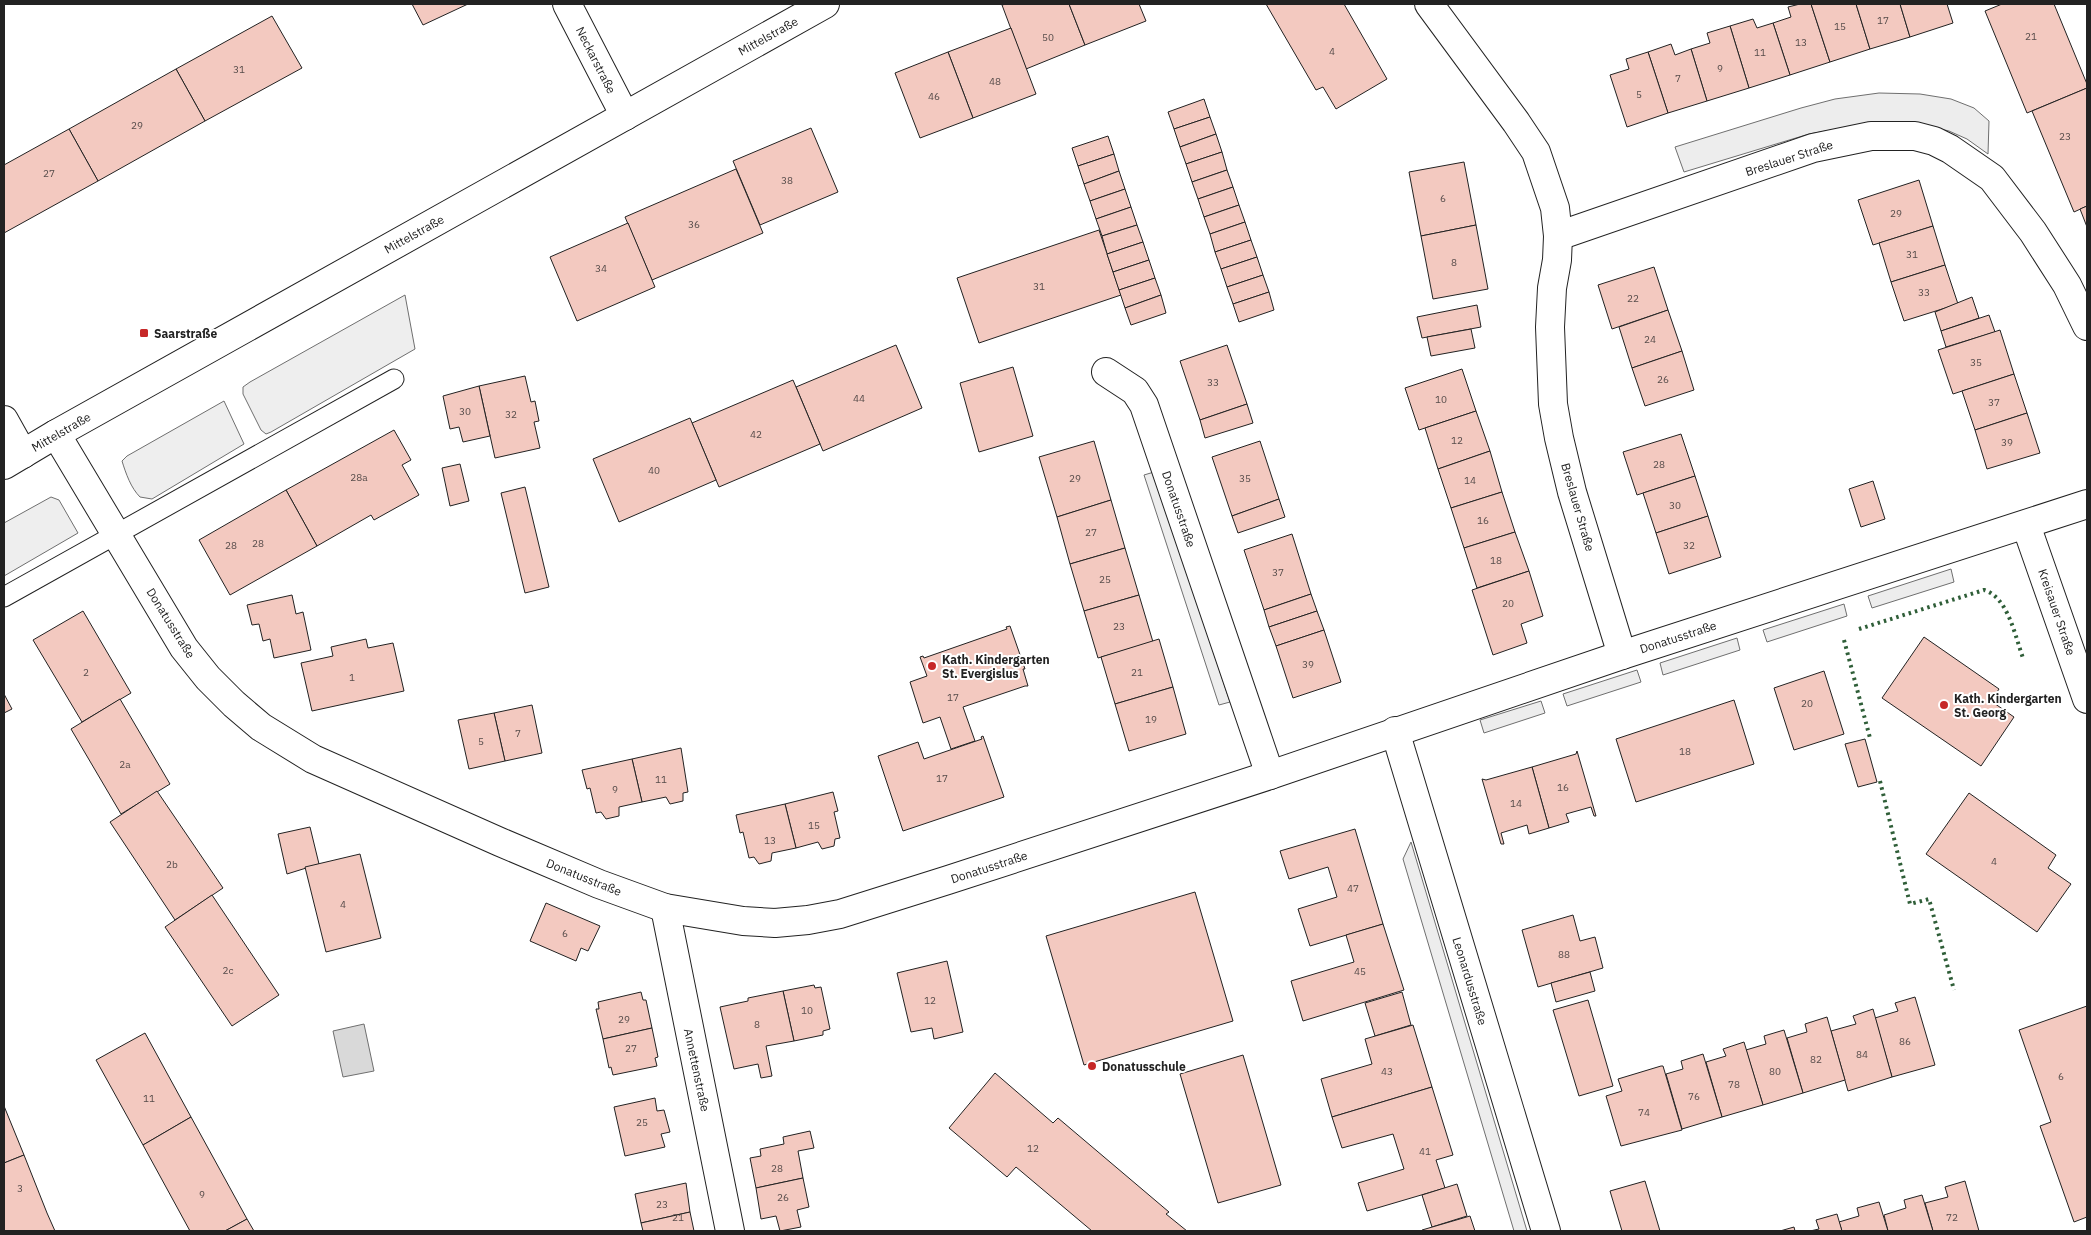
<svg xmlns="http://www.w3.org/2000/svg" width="2091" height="1235" viewBox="0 0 2091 1235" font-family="'IBM Plex Sans',sans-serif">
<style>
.green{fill:#eee;stroke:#6f6f6f}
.parking{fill:#ededed;stroke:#6f6f6f}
.water{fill:#d9d9d9;stroke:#6f6f6f}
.building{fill:#f3c9c0;stroke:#222}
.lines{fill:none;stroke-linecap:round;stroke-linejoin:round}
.lane-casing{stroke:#222;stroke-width:21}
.street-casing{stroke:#222;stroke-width:30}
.secondary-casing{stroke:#222;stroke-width:30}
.lane{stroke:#fff;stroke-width:19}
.street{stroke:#fff;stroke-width:28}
.secondary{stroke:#fff;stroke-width:28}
.hedge{stroke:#2f5e38;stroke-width:4;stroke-dasharray:2.5 4;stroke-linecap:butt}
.poi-dot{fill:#c62828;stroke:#fff;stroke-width:2}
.labels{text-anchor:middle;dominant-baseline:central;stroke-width:4;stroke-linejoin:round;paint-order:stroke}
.number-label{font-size:10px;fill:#564c4a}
.street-label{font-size:12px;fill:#222;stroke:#fff}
.poi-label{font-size:12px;font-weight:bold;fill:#222;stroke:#fff;text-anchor:start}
</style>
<rect width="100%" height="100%" fill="#fff"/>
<g class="green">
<polygon points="405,295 415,349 271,432 266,434 261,430 243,394 243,387 250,382"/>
<path d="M224,401L244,444L152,499L140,497C131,488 126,474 122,461L127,456Z"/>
<polygon points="51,497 59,500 78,533 4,576 4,523"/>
</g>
<g class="parking">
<polygon points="1879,93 1920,94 1951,99 1974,108 1989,121 1988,154 1967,139 1949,131 1915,123 1876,122 1809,134 1684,172 1675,147 1801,108 1835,99"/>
<polygon points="1154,472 1230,702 1219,705 1144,475"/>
<polygon points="1951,569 1954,582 1872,608 1868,596"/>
<polygon points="1844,604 1847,616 1767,642 1763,630"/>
<polygon points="1737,638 1740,650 1663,675 1660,663"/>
<polygon points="1637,670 1641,682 1567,706 1563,694"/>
<polygon points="1541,701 1545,713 1484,733 1480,720"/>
<polygon points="1411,842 1527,1231 1514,1231 1403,859"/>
</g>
<polygon class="water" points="364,1024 374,1071 343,1077 333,1031"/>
<g class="building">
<polygon points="412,4 468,4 423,25"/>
<polygon points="1006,4 1069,4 1085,45 1026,69 1002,5"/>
<polygon points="1069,4 1139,4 1146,21 1085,45"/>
<polygon points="1266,4 1344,4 1387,79 1336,109 1323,87 1316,90"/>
<polygon points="1800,4 1811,4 1830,62 1790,75 1773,23 1791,17 1788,7"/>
<polygon points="1811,4 1856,4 1870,49 1830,62"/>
<polygon points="1856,4 1900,4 1910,37 1870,49"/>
<polygon points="1900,4 1947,4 1953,23 1910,37"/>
<polygon points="2002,4 2054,4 2087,84 2087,88 2027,113 1985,11"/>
<polygon points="272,16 302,68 205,121 176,69"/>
<polygon points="1753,19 1757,28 1773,23 1790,75 1749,88 1730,26"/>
<polygon points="1730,26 1749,88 1707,101 1691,49 1710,43 1707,33"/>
<polygon points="1011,28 1036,94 973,118 948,52"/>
<polygon points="1671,44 1675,55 1691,49 1707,101 1668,113 1648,52"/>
<polygon points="948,52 973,118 920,138 895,73"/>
<polygon points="1648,52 1668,113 1627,127 1610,75 1629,69 1626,59"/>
<polygon points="176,69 205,121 98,181 69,129"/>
<polygon points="2087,88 2087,206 2074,212 2032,111"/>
<polygon points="1204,99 1210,117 1174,129 1168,112"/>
<polygon points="1210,117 1216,134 1180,147 1174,129"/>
<polygon points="811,128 838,192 760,225 733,161"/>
<polygon points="69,129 98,181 4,233 4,165"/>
<polygon points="1216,134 1222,152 1186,164 1180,147"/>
<polygon points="1108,136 1114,154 1078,166 1072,148"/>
<polygon points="1222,152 1227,170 1192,182 1186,164"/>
<polygon points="1114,154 1119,171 1084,184 1078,166"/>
<polygon points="1464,162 1476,225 1421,236 1409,172"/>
<polygon points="736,169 763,233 652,280 625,217"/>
<polygon points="1227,170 1233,187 1198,199 1192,182"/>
<polygon points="1119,171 1125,189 1090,201 1084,184"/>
<polygon points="1919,180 1933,226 1873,245 1858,200"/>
<polygon points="1233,187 1239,205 1204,217 1198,199"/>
<polygon points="1125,189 1131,207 1096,219 1090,201"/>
<polygon points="1239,205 1245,222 1210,234 1204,217"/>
<polygon points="2087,206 2087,227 2080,209"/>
<polygon points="1131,207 1137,225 1102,236 1096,219"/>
<polygon points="1245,222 1251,240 1215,252 1210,234"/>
<polygon points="628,223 655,287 577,321 550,257"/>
<polygon points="1137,225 1143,242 1107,254 1102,236"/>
<polygon points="1476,225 1488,289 1433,299 1421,236"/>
<polygon points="1933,226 1945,265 1891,282 1879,243"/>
<polygon points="1099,230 1121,295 979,343 957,278"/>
<polygon points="1251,240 1257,257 1221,269 1215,252"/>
<polygon points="1143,242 1149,260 1113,272 1107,254"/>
<polygon points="1257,257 1263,275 1227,287 1221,269"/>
<polygon points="1149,260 1155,278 1119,290 1113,272"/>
<polygon points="1945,265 1958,304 1904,321 1891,282"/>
<polygon points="1654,267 1668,310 1612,329 1598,285"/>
<polygon points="1263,275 1269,292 1233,304 1227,287"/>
<polygon points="1155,278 1161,295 1125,308 1119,290"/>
<polygon points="1269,292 1274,310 1239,322 1233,304"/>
<polygon points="1161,295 1166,313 1131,325 1125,308"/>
<polygon points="1972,297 1979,318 1941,331 1935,312"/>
<polygon points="1477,305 1481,327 1422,338 1417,317"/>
<polygon points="1668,310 1682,351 1632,368 1619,327"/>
<polygon points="1989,315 1995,332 1946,347 1941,331"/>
<polygon points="1471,329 1475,348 1431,356 1427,337"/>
<polygon points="2000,330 2014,374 1953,394 1938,350"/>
<polygon points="896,345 922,408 823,451 796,387"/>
<polygon points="1227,345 1247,404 1200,420 1180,361"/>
<polygon points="1682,351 1694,390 1645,406 1632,368"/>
<polygon points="1013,367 1033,436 979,452 960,383"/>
<polygon points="1462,369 1476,411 1419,430 1405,388"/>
<polygon points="2014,374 2027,413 1975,430 1962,391"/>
<polygon points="525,376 531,402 535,401 539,421 534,422 540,448 495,458 479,386"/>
<polygon points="793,380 820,444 719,487 692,423"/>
<polygon points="479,386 490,436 463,442 459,427 450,429 443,396"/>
<polygon points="1247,404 1253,423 1205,438 1200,420"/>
<polygon points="1476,411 1490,451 1438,469 1425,428"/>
<polygon points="2027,413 2040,453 1987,469 1975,430"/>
<polygon points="690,418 716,480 619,522 593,459"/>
<polygon points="394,430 411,460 402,465 419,495 374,520 371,515 317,546 286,490"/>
<polygon points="1681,434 1695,476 1637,495 1623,452"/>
<polygon points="1094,441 1111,500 1057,517 1039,457"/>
<polygon points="1260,441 1279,499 1232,516 1212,457"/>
<polygon points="1490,451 1502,492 1451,508 1438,469"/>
<polygon points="460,464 469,501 450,506 442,468"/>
<polygon points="1695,476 1708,516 1656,533 1643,493"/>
<polygon points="1873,481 1885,519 1861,527 1849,489"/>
<polygon points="525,487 549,587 525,593 501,493"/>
<polygon points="286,490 317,546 230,595 199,540"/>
<polygon points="1502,492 1515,532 1464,548 1451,508"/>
<polygon points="1279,499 1285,517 1238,533 1232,516"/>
<polygon points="1111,500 1125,548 1070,564 1057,517"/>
<polygon points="1708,516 1721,557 1669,574 1656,533"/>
<polygon points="1515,532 1529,571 1477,588 1464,548"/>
<polygon points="1292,534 1311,594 1264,610 1244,550"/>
<polygon points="1125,548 1139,595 1084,611 1070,564"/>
<polygon points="1529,571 1543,616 1521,624 1527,643 1493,655 1472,590"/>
<polygon points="1311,594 1317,611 1269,627 1264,610"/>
<polygon points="292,595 296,614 303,612 311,650 274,658 270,639 263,641 259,624 252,625 247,605"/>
<polygon points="1139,595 1153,642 1098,658 1084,611"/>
<polygon points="83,611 131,693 82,722 33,640"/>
<polygon points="1317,611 1324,630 1276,646 1269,627"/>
<polygon points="1010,626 1025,669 1023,669 1028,686 1025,686 963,707 975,741 951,749 940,717 923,723 910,682 927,676 920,657 923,656 924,658 1007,629 1006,627"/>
<polygon points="1324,630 1341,682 1293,698 1276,646"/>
<polygon points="1924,637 1999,689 1991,701 2014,717 1981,766 1882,698"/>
<polygon points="366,639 368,648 393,643 404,691 312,711 301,663 333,656 331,647"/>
<polygon points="1159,639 1173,687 1115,704 1101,657"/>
<polygon points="1824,671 1844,734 1794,750 1774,688"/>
<polygon points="1173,687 1186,734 1129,751 1115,704"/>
<polygon points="4,694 12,709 4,713"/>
<polygon points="120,699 170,784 121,814 71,729"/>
<polygon points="1734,700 1754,764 1636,802 1616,739"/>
<polygon points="532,705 542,753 505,761 494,713"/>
<polygon points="494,713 505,761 469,769 458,720"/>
<polygon points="983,736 1004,797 903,831 878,756 918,742 924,759 982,739 981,737"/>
<polygon points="1865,739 1877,782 1858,787 1845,744"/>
<polygon points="681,748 688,792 683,793 683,801 670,804 666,797 642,802 632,759"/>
<polygon points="1577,751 1596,816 1594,816 1591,807 1566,814 1569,822 1549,828 1532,767 1576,754"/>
<polygon points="632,759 642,802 619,807 619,816 606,819 601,812 596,813 590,788 587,789 582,770"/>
<polygon points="1532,767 1549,828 1529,834 1527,825 1501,833 1504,844 1501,844 1482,779 1486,780"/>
<polygon points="157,791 223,888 175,920 110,822"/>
<polygon points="833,792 838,811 834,812 840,838 835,839 834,846 822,849 818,842 796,848 785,804"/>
<polygon points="1969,793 2056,855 2048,868 2071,884 2037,932 1926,854"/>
<polygon points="785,804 796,848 772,853 771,861 759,864 754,857 749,858 743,832 740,833 736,815"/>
<polygon points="310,827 319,864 287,874 278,834"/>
<polygon points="1355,829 1383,924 1310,946 1298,909 1337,897 1328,867 1289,879 1280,851"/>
<polygon points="360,854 381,938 326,952 305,867"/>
<polygon points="1195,892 1233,1021 1084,1065 1046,936"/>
<polygon points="212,895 279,995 232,1026 165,927"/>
<polygon points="546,903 600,926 588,951 581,948 576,961 530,941"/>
<polygon points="1573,915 1580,941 1595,937 1603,968 1538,987 1522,930"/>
<polygon points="1383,924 1404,990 1303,1021 1291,981 1354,962 1346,935"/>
<polygon points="947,961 963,1032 934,1039 932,1028 911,1032 897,973"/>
<polygon points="1590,972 1595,991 1556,1002 1551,983"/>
<polygon points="814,985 815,988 821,987 830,1029 823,1031 823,1035 794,1041 783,991"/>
<polygon points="783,991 794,1041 766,1046 772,1076 761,1078 758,1064 734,1069 720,1007 748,1001 748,998"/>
<polygon points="641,992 643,1000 646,1000 652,1028 603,1039 596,1009 599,1009 598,1002"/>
<polygon points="1402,992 1411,1025 1375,1036 1365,1003"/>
<polygon points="1915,997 1935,1065 1892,1077 1875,1018 1898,1011 1895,1003"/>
<polygon points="1588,1000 1613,1086 1579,1096 1553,1010"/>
<polygon points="2087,1006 2087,1217 2074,1222 2040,1126 2051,1122 2019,1030"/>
<polygon points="1873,1009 1892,1077 1848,1091 1831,1031 1856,1024 1853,1016"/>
<polygon points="1827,1017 1845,1080 1803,1093 1787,1038 1807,1032 1805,1024"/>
<polygon points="1413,1025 1432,1087 1332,1117 1321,1079 1372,1064 1365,1039"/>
<polygon points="652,1028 658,1057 655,1058 657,1066 613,1075 611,1067 609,1068 603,1039"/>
<polygon points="1784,1030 1803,1093 1763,1105 1746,1050 1766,1044 1764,1036"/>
<polygon points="145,1033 191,1117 143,1145 96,1060"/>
<polygon points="1744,1042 1763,1105 1722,1117 1706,1062 1726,1056 1723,1049"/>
<polygon points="1703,1054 1722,1117 1682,1129 1666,1074 1683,1069 1681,1061"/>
<polygon points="1243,1055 1281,1185 1218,1203 1180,1074"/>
<polygon points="1661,1066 1663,1066 1682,1130 1621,1146 1606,1096 1622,1091 1618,1079"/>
<polygon points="995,1073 1053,1123 1058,1118 1169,1212 1166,1214 1187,1231 1092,1231 1016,1167 1007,1177 949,1128"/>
<polygon points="1432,1087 1453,1155 1436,1160 1445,1188 1367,1211 1358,1183 1404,1169 1393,1134 1342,1148 1332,1117"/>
<polygon points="655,1098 657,1111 664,1110 670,1132 661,1134 665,1147 625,1156 614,1107"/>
<polygon points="4,1106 24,1155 4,1163"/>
<polygon points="191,1117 247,1219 225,1231 190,1231 143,1145"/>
<polygon points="810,1131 814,1148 798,1151 803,1178 756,1188 750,1158 761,1156 760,1149 784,1144 783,1137"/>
<polygon points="24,1155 47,1213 55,1231 4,1231 4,1163"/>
<polygon points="803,1178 809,1207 797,1210 801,1227 780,1231 776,1216 761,1219 756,1188"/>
<polygon points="1645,1181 1660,1231 1622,1231 1610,1191"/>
<polygon points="1965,1181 1979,1231 1933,1231 1925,1203 1948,1197 1945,1187"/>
<polygon points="686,1183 690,1212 641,1223 635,1194"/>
<polygon points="1457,1184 1467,1216 1432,1227 1422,1195"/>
<polygon points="1922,1195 1933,1231 1888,1231 1884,1215 1906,1208 1904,1200"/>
<polygon points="1879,1202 1888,1231 1842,1231 1839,1222 1859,1216 1857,1208"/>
<polygon points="690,1212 694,1231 643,1231 641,1223"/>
<polygon points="1837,1214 1842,1231 1810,1231 1819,1229 1816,1220"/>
<polygon points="1470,1216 1475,1231 1423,1231 1422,1230"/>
<polygon points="247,1219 254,1231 225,1231"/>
<polygon points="1794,1227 1795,1231 1780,1231"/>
</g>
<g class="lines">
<g class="lane-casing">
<polyline id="lane" points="4,597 394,379"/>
</g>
<g class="street-casing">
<g id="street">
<polyline points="567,4 625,116"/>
<polyline points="1429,4 1516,122 1536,152 1555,208 1558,236 1557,260 1552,288 1550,327 1553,404 1559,438 1572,492 1622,655"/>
<polyline points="1558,236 1813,148 1871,136 1915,136 1934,141 1950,149 1992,178 2033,232 2067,285 2087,326"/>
<polyline points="1106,372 1135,391 1144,405 1270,775"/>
<polyline points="4,420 23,454"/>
<polyline points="56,434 184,648 208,678 234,704 261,727 313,759 500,842 599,884 665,908 743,921 775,923 808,920 840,914 948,880 1270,775 1622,655 2087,504"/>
<polyline points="2026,525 2087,699"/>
<polyline points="1395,731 1546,1231"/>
<polyline points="665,908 730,1231"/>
</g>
</g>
<g class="secondary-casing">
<polyline id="secondary" points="4,465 56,434 825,4"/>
</g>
<use href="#lane" class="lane"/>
<use href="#street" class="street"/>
<use href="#secondary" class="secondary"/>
<g class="hedge">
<path d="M1859,629L1984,590C2008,597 2015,636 2023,658"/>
<polyline points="1844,640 1870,738"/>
<polyline points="1880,781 1910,904 1929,899 1954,990"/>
</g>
</g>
<g class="poi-dot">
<rect x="139" y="328" width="10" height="10" rx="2.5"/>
<circle cx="932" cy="666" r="5"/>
<circle cx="1944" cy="705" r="5"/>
<circle cx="1092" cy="1066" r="5"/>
</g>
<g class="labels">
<g class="number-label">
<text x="1883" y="20">17</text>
<text x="1840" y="26">15</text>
<text x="2031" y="36">21</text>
<text x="1048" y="37">50</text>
<text x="1801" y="42">13</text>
<text x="1332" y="51">4</text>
<text x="1760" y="52">11</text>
<text x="1720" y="68">9</text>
<text x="239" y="69">31</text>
<text x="1678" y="78">7</text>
<text x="995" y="81">48</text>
<text x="1639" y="94">5</text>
<text x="934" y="96">46</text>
<text x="137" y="125">29</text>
<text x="2065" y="136">23</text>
<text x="49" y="173">27</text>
<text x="787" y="180">38</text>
<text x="1443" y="198">6</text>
<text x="1896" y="213">29</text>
<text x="694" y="224">36</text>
<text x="1912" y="254">31</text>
<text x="1454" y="262">8</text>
<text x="601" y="268">34</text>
<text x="1039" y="286">31</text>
<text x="1924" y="292">33</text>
<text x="1633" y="298">22</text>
<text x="1650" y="339">24</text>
<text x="1976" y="362">35</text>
<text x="1663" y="379">26</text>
<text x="1213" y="382">33</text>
<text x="859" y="398">44</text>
<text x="1441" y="399">10</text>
<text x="1994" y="402">37</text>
<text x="465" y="411">30</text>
<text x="511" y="414">32</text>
<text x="756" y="434">42</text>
<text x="1457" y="440">12</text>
<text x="2007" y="442">39</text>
<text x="1659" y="464">28</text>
<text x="654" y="470">40</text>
<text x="359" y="477">28a</text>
<text x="1075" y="478">29</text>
<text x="1245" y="478">35</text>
<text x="1470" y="480">14</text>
<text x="1675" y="505">30</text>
<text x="1483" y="520">16</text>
<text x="1091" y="532">27</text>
<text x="258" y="543">28</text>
<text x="231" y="545">28</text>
<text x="1689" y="545">32</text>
<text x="1496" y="560">18</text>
<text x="1278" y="572">37</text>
<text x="1105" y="579">25</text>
<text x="1508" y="603">20</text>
<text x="1119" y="626">23</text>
<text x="1308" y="664">39</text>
<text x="86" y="672">2</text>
<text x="1137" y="672">21</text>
<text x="352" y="677">1</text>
<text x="953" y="697">17</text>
<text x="1807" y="703">20</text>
<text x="1151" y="719">19</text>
<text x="518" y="733">7</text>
<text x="481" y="741">5</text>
<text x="1685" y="751">18</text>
<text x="125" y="764">2a</text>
<text x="942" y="778">17</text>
<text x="661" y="779">11</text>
<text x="1563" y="787">16</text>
<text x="615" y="789">9</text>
<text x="1516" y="803">14</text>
<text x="814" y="825">15</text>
<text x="770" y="840">13</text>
<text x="1994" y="861">4</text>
<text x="172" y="864">2b</text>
<text x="1353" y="888">47</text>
<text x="343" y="904">4</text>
<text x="565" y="933">6</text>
<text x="1564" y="954">88</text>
<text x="228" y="970">2c</text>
<text x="1360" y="971">45</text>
<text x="930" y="1000">12</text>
<text x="807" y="1010">10</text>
<text x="624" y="1019">29</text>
<text x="757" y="1024">8</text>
<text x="1905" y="1041">86</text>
<text x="631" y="1048">27</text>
<text x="1862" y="1054">84</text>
<text x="1816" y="1059">82</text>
<text x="1387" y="1071">43</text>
<text x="1775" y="1071">80</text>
<text x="2061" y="1076">6</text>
<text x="1734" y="1084">78</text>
<text x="1694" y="1096">76</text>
<text x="149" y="1098">11</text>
<text x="1644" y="1112">74</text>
<text x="642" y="1122">25</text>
<text x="1033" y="1148">12</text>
<text x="1425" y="1151">41</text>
<text x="777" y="1168">28</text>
<text x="20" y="1188">3</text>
<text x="202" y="1194">9</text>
<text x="783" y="1197">26</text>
<text x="662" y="1204">23</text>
<text x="678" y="1217">21</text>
<text x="1952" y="1217">72</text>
</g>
<g class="street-label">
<text transform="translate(768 36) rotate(-29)">Mittelstraße</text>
<text transform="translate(596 60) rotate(63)">Neckarstraße</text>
<text transform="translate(1789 158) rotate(-18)">Breslauer Straße</text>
<text transform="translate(414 234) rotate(-29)">Mittelstraße</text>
<text transform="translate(61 432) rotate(-30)">Mittelstraße</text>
<text transform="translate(1578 507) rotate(74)">Breslauer Straße</text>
<text transform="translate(1179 509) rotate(71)">Donatusstraße</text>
<text transform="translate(2057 612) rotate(71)">Kreisauer Straße</text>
<text transform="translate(171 623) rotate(58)">Donatusstraße</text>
<text transform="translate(1678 637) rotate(-18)">Donatusstraße</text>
<text transform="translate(989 867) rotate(-18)">Donatusstraße</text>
<text transform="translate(584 877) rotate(22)">Donatusstraße</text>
<text transform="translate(1470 981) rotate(73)">Leonardusstraße</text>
<text transform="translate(697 1070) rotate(78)">Annettenstraße</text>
</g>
<g class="poi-label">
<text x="154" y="333">Saarstraße</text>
<text x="942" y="659">Kath. Kindergarten<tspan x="942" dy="14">St. Evergislus</tspan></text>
<text x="1954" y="698">Kath. Kindergarten<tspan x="1954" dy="14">St. Georg</tspan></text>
<text x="1102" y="1066">Donatusschule</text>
</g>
</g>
<rect width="2091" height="1235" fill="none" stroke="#222222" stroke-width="10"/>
</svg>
